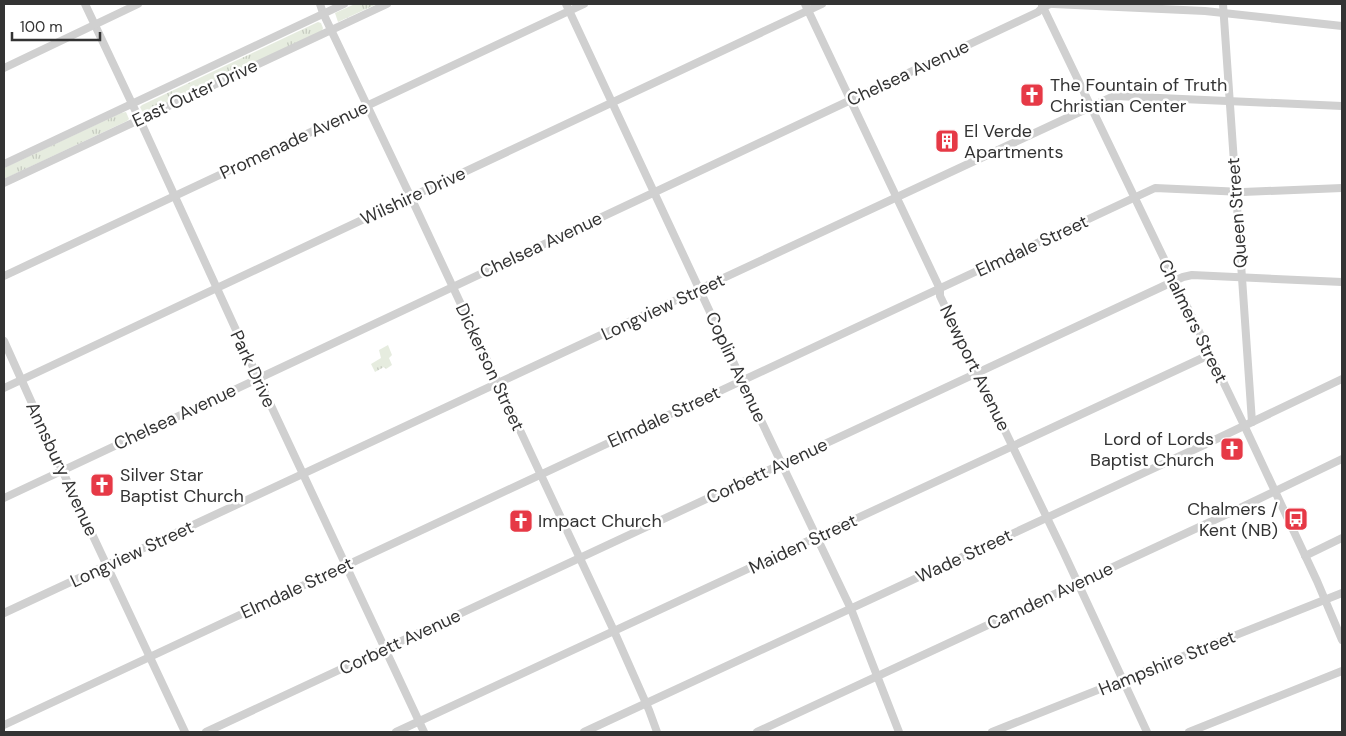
<svg xmlns="http://www.w3.org/2000/svg" width="1346" height="736" viewBox="0 0 1346 736" font-family="'DM Sans',sans-serif">
<style>
.grass{fill:url(#grass-tufts)}
.lines{fill:none;stroke-linecap:round;stroke-linejoin:round}
.minor{stroke:#d0d0d0;stroke-width:8}
.labels{text-anchor:middle;dominant-baseline:central;stroke-width:5;stroke-linejoin:round;paint-order:stroke}
.street-label{font-size:18px;fill:#333;stroke:#fff}
.poi-label{font-size:18px;fill:#333;stroke:#fff;text-anchor:start}
</style>
<defs>
<pattern id="grass-tufts" width="24" height="20" patternUnits="userSpaceOnUse" patternTransform="scale(1.25)"><rect width="24" height="20" fill="#e6ecdf"/><path d="M3 7l-1-3M5 7V3M7 7l1-3M15 17l-1-3M17 17v-4M19 17l1-3" fill="none" stroke="#c6cbc0"/></pattern>
</defs>
<rect width="100%" height="100%" fill="#fff"/>
<g class="grass">
<polygon points="355,4 377,4 338,22 335,13"/>
<polygon points="318,22 321,23 323,28 322,31 146,113 143,113 140,107 142,105"/>
<polygon points="126,112 129,119 127,121 4,179 4,168 121,113"/>
<polygon points="388,345 392,355 389,358 392,365 386,369 384,367 375,372 371,364 381,358 379,350"/>
</g>
<g class="lines">
<g class="minor">
<polyline points="85,4 144,129 258,378 424,732"/>
<polyline points="320,4 323,13 414,204 614,631 649,710 657,732"/>
<polyline points="566,4 745,387 851,609 899,732"/>
<polyline points="805,4 940,289 940,296 1063,551 1147,732"/>
<polyline points="1053,4 1205,11 1342,26"/>
<polyline points="1223,4 1252,422"/>
<polyline points="1042,5 1244,425 1317,581 1342,640"/>
<polyline points="4,68 138,4"/>
<polyline points="4,164 344,4"/>
<polyline points="4,183 387,4"/>
<polyline points="4,276 584,4"/>
<polyline points="4,341 62,470 185,732"/>
<polyline points="4,388 822,4"/>
<polyline points="4,498 1038,12 1043,7 1050,4"/>
<polyline points="1305,556 1342,538"/>
<polyline points="4,613 1112,97 1115,96 1342,106"/>
<polyline points="4,725 1155,188 1243,192 1342,188"/>
<polyline points="206,732 1183,277 1192,275 1342,282"/>
<polyline points="396,732 1209,355"/>
<polyline points="584,732 1206,444 1342,379"/>
<polyline points="757,732 1238,509 1342,459"/>
<polyline points="992,732 1342,593"/>
<polyline points="1189,732 1342,671"/>
</g>
</g>
<defs>
<g id="church-square" transform="scale(1.25)"><rect x="-9" y="-9" width="18" height="18" rx="4" fill="#e63946" stroke="#fff"/><path d="M-1.2-6h2.4v3.5h3.3v2.4h-3.3V6h-2.4V-.1h-3.3v-2.4h3.3Z" fill="#fff"/></g>
<g id="building-square" transform="scale(1.25)"><rect x="-9" y="-9" width="18" height="18" rx="4" fill="#e63946" stroke="#fff"/><path d="M-4-6H4V6H1V3H-1V6H-4ZM-2.5-4.3h1.7v1.8h-1.7ZM.8-4.3h1.7v1.8H.8ZM-2.5-1h1.7V.8h-1.7ZM.8-1h1.7V.8H.8Z" fill="#fff"/></g>
<g id="bus-square" transform="scale(1.25)"><rect x="-9" y="-9" width="18" height="18" rx="4" fill="#e63946" stroke="#fff"/><path d="M-5-6H5V4H4V6H2V4H-2V6H-4V4H-5ZM-3.5-4V0h7V-4ZM-3.5 1.2v1.5H-2V1.2ZM2 1.2v1.5H3.5V1.2Z" fill="#fff"/></g>
</defs>
<g fill-rule="evenodd">
<use href="#church-square" x="1032" y="95"/>
<use href="#building-square" x="947" y="141"/>
<use href="#church-square" x="1232" y="449"/>
<use href="#church-square" x="102" y="485"/>
<use href="#bus-square" x="1296" y="519"/>
<use href="#church-square" x="521" y="521"/>
</g>
<g class="labels">
<g class="street-label">
<text transform="translate(908 73) rotate(-25)">Chelsea Avenue</text>
<text transform="translate(195 93) rotate(-25)">East Outer Drive</text>
<text transform="translate(294 140) rotate(-25)">Promenade Avenue</text>
<text transform="translate(413 196) rotate(-25)">Wilshire Drive</text>
<text transform="translate(1237 213) rotate(-94)">Queen Street</text>
<text transform="translate(541 245) rotate(-25)">Chelsea Avenue</text>
<text transform="translate(1032 246) rotate(-25)">Elmdale Street</text>
<text transform="translate(663 307) rotate(-25)">Longview Street</text>
<text transform="translate(1193 321) rotate(64)">Chalmers Street</text>
<text transform="translate(490 367) rotate(65)">Dickerson Street</text>
<text transform="translate(736 367) rotate(65)">Coplin Avenue</text>
<text transform="translate(975 368) rotate(64)">Newport Avenue</text>
<text transform="translate(253 369) rotate(65)">Park Drive</text>
<text transform="translate(175 417) rotate(-25)">Chelsea Avenue</text>
<text transform="translate(664 417) rotate(-25)">Elmdale Street</text>
<text transform="translate(62 469) rotate(65)">Annsbury Avenue</text>
<text transform="translate(767 471) rotate(-25)">Corbett Avenue</text>
<text transform="translate(803 544) rotate(-25)">Maiden Street</text>
<text transform="translate(132 554) rotate(-25)">Longview Street</text>
<text transform="translate(964 556) rotate(-25)">Wade Street</text>
<text transform="translate(297 588) rotate(-25)">Elmdale Street</text>
<text transform="translate(1050 596) rotate(-25)">Camden Avenue</text>
<text transform="translate(400 642) rotate(-25)">Corbett Avenue</text>
<text transform="translate(1167 663) rotate(-22)">Hampshire Street</text>
</g>
<g class="poi-label">
<text x="1050" y="85">The Fountain of Truth<tspan x="1050" dy="21">Christian Center</tspan></text>
<text x="964" y="131">El Verde<tspan x="964" dy="21">Apartments</tspan></text>
<text x="1214" y="439" text-anchor="end">Lord of Lords<tspan x="1214" dy="21">Baptist Church</tspan></text>
<text x="120" y="475">Silver Star<tspan x="120" dy="21">Baptist Church</tspan></text>
<text x="1278" y="509" text-anchor="end">Chalmers /<tspan x="1278" dy="21">Kent (NB)</tspan></text>
<text x="538" y="521">Impact Church</text>
</g>
</g>
<rect width="1346" height="736" fill="none" stroke="#333333" stroke-width="10"/>
<path d="M12 32v8h88v-8" fill="none" stroke="#333333" stroke-width="2.5"/>
<text x="20" y="32" font-size="15" fill="#333333" stroke="#ffffff" stroke-width="4" paint-order="stroke">100 m</text>
</svg>
